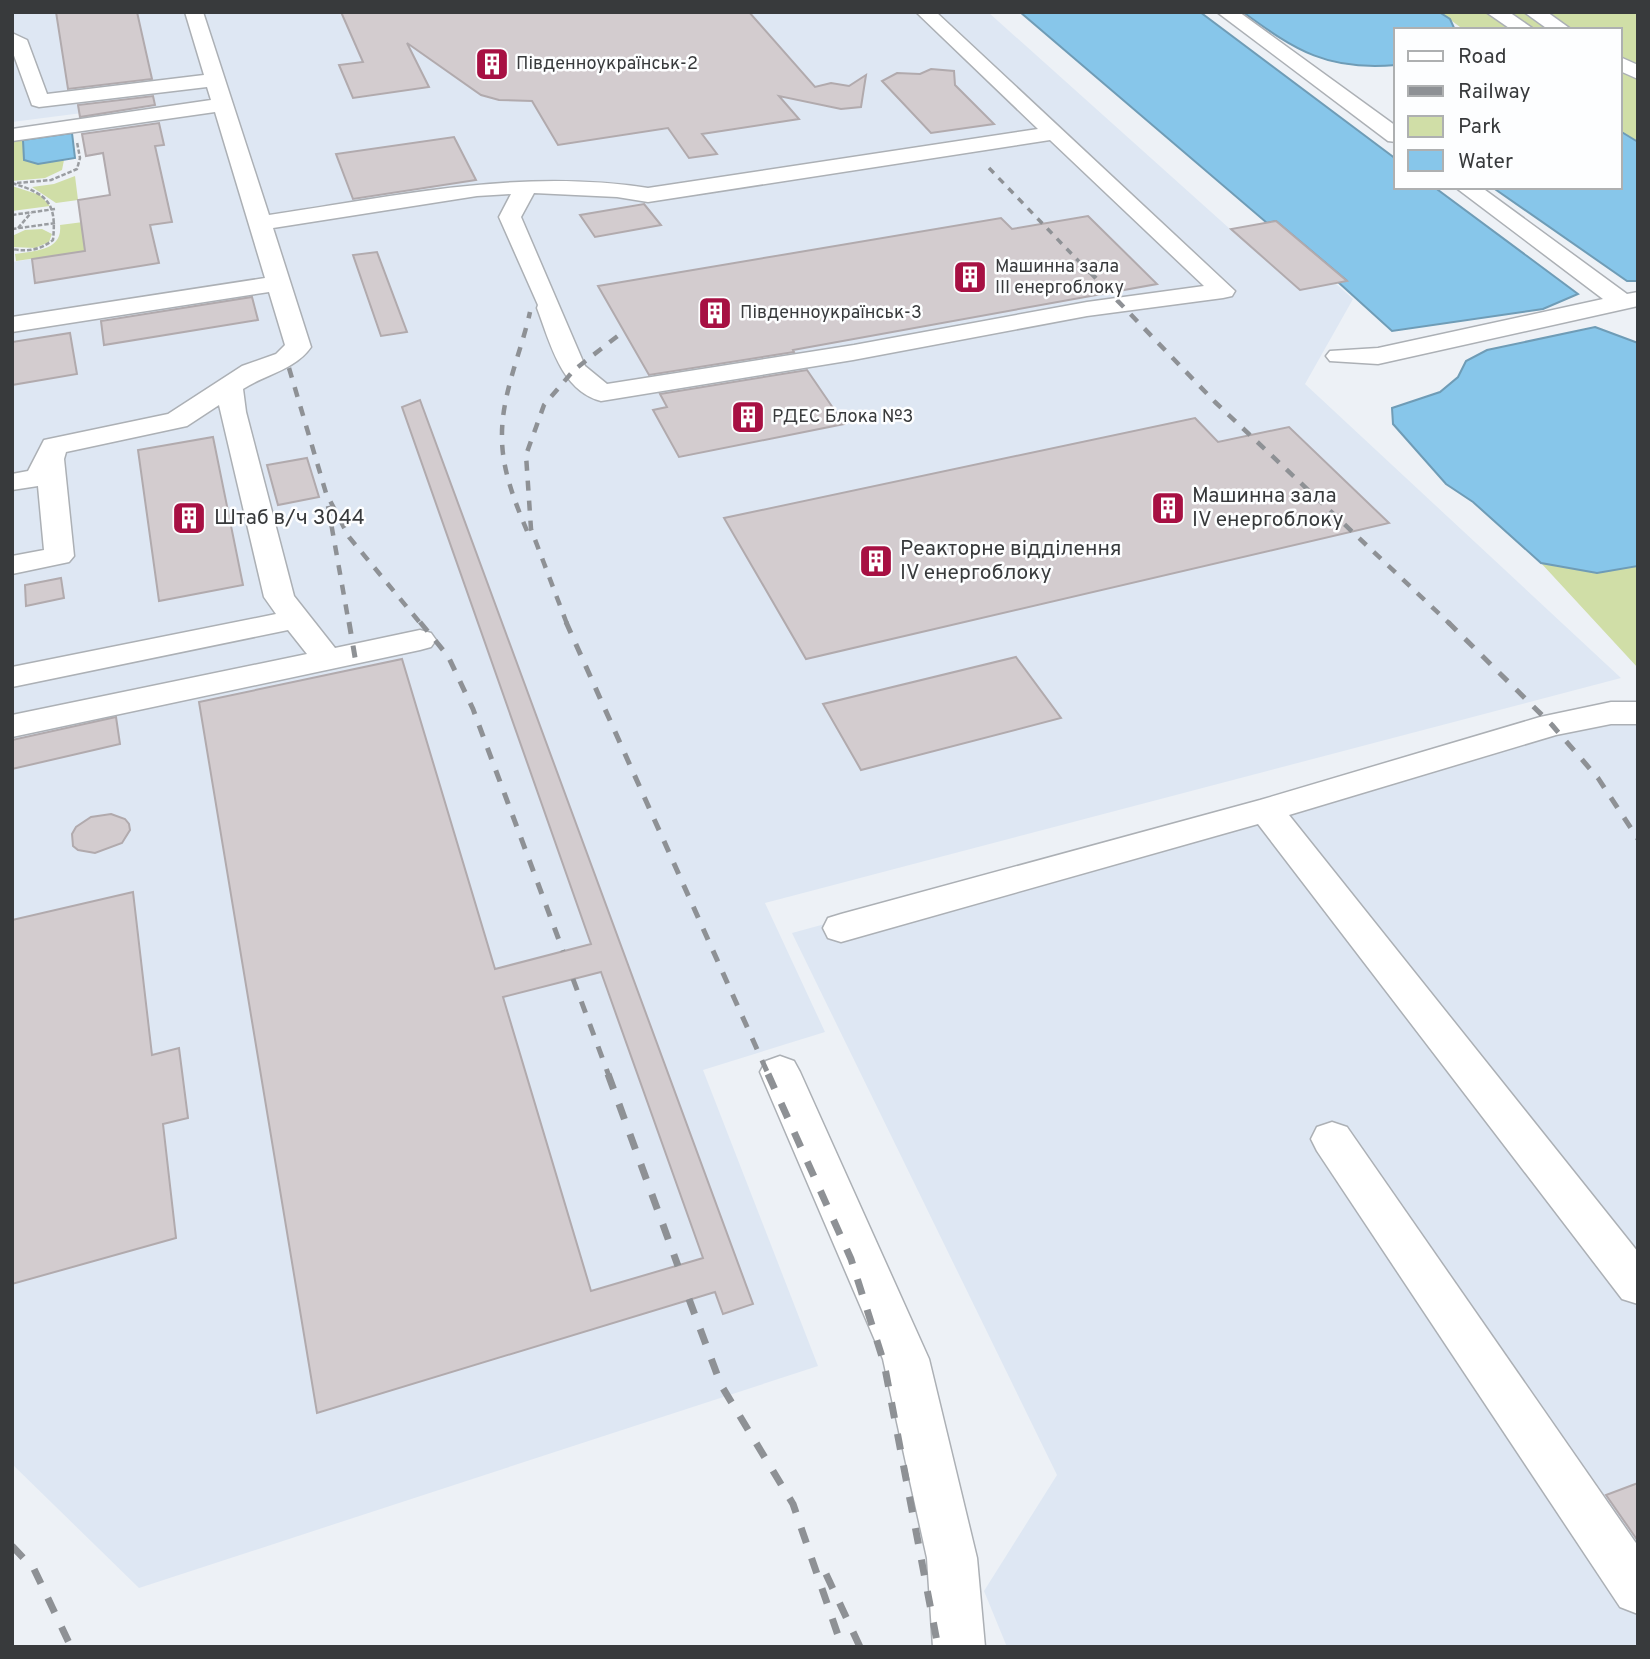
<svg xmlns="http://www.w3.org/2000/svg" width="1650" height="1659" viewBox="0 0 1650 1659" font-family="Overpass,sans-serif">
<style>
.built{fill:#dee7f3}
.green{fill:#d0dea7}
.water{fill:#87c6ea;stroke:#6f9cb6;stroke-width:2}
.building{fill:#d3cccf;stroke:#b1aaad;stroke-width:2;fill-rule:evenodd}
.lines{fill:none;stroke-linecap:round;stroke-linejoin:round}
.minor-casing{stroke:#acb0b5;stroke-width:3}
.path{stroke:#9a9da1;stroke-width:2.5;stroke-dasharray:4.5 2;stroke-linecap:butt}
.minor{fill:#fff;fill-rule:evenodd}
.rail-far3{stroke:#8e9195;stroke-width:3.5;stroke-dasharray:7 7;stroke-linecap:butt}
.rail-far2{stroke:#8e9195;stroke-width:4.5;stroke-dasharray:10 10;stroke-linecap:butt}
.rail-far1{stroke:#8e9195;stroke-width:5;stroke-dasharray:12 12;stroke-linecap:butt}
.rail{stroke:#8e9195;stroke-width:7;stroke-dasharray:16 16;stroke-linecap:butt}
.labels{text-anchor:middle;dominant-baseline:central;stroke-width:5;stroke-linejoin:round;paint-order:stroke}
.far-poi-label{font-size:18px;fill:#383a3c;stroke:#fdfeff;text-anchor:start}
.poi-label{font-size:21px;fill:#383a3c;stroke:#fdfeff;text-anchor:start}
</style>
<rect width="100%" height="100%" fill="#edf1f6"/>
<g class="built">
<polygon points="12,12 988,12 1230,229 1276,221 1347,281 1335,283 1353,299 1305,384 1621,678 765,903 825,1032 703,1070 818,1366 139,1588 12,1464 12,262 118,246 103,154 86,156 82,132 94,130 90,112 12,122"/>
<polygon points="1625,705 1638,717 1638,1647 1007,1647 984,1591 1057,1475 792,933"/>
</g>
<g class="green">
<polygon points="1440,12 1638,12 1638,142 1620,131 1620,30 1464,30"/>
<polygon points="24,138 24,160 39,163 64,160 62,170 45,178 12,181 12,140"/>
<polygon points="75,176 78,200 56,203 32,187 54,184"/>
<polygon points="12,186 40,195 50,206 12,211"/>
<path d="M114,218L119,246L16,261L15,254C34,251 63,251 60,225Z"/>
<polygon points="42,229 52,234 49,242 35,248 12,247 12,236 25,230"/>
<polygon points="1541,563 1597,573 1638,566 1638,668"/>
</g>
<g class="water">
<polygon points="1020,12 1200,12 1396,159 1396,187 1434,187 1578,294 1543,309 1392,331 1338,282 1346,280 1276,221 1267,223"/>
<path d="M1243,12H1439L1450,19L1455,30H1396V65C1328,71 1296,51 1243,12Z"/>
<polygon points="1620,131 1638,142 1638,281 1627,281 1492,187 1620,187"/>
<polygon points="72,133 75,158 38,164 24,160 23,140"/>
<polygon points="1595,327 1638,343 1638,566 1597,573 1541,563 1473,502 1446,484 1393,424 1392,408 1440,392 1458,377 1466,361 1487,350"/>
</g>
<g class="building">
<polygon points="56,12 137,12 152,79 68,89"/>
<polygon points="341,12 749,12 815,87 831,83 849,86 866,75 861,107 841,109 779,96 799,119 702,134 717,154 689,158 668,128 558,145 532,101 499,100 481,95 407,43 429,87 353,98 339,65 363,62"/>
<polygon points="931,69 954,71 955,85 994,124 931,133 882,81 897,73 920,74"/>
<polygon points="153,96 155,105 80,117 78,105"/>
<polygon points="159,123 164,145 155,146 172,222 150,225 159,263 35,283 32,259 85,251 78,200 110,195 103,153 86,156 82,134"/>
<polygon points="454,137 476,180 353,199 336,154"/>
<polygon points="644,204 661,225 595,237 580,215"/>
<polygon points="1088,216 1157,284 793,350 794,352 649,375 598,286 1001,218 1012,229"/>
<polygon points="1276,221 1347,281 1300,290 1231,229"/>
<polygon points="377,252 407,332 381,336 353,255"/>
<polygon points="252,297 258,320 104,345 101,321"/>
<polygon points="70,333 77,374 12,385 12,342"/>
<polygon points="807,370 844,424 679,457 653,410 667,407 660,394"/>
<path d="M420,400L753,1304L723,1314L715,1292L317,1413L199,702L402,659L495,969L591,944L402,407ZM601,972L703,1258L591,1291L503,997Z"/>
<polygon points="1195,418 1218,442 1289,427 1389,523 806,659 724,518"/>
<polygon points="213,437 243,585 159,601 138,450"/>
<polygon points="307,458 319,497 278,505 267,465"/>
<polygon points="61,578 64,598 26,606 25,585"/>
<polygon points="1016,657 1061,718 861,770 823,704"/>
<polygon points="116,717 120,744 12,769 12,740"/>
<polygon points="111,814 125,819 129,824 130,830 122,843 95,853 78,850 73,846 72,834 76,827 91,817"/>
<polygon points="133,892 152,1055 179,1048 188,1118 163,1124 176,1238 12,1284 12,920"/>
<polygon points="1638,1483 1638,1541 1606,1495"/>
</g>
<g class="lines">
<g class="minor-casing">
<g id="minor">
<path d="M185,12H203L269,215C396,196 519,168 648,188L1038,129L916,12H936L1235,291L1232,296L1223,298L1087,316L853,360L601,401C561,391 550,342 537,308L538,305L499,217L511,194L477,196L273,228L311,347C295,370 266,374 243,389L246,412L294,596L335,648L420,630L431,633L436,640L431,647L420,650L12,737V715L307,654L288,630L12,687V667L276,614L264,597L219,405L187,426L66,452L64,459L74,556L69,562L12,574V556L44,550L38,486L12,490V474L28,471L44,440L168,414L242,366L276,354L285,345L269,292L12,332V317L265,278L215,112L12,141V129L211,100L207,87L39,107L32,105L12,50V33L27,40L47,94L204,75ZM1050,140L1204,286L1087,302L854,345L607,384L585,366L521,217L534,193L617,197L648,202Z"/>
<polygon points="1217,12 1239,12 1396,126 1396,142 1388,141"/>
<polygon points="1486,12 1509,12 1535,30 1512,30"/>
<polygon points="1524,12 1547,12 1572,30 1549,30"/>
<polygon points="1620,57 1638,65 1638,79 1620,71"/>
<polygon points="1455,187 1481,187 1627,294 1638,292 1638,306 1378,364 1330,361 1326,356 1330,351 1378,348 1603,299"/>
<polygon points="1611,702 1638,702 1638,724 1611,724 1556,735 1289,815 1638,1252 1638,1304 1622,1299 1258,824 841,942 828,938 823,928 828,918 841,914 1260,800 1540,717"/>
<polygon points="780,1056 794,1061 800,1072 929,1359 977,1558 985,1647 933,1647 927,1558 883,1359 760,1072 766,1061"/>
<polygon points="1332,1122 1347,1127 1638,1546 1638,1614 1620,1607 1317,1151 1311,1139 1317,1127"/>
</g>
</g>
<g class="path">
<path d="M12,183C47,194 57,202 53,240C40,250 28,252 12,249"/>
<polyline points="17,183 51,180 77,169 80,158 77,142"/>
<polyline points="12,215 55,209"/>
<polyline points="18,228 31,213"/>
<polyline points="12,229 56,223"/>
</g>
<use href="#minor" class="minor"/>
<polyline class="rail-far3" points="989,168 1090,273"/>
<g class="rail-far2">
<polyline points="1089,271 1215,402 1450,624"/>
<polyline points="289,368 326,493 349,537 421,624"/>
<polyline points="328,506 349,624"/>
<path d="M527,531C515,502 502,470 502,438C501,395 521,353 530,312"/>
<polyline points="567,624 531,529 526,455 544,405 574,370 624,331"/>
</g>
<g class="rail-far1">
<polyline points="349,622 357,669"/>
<polyline points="420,622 448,656 473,709 563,951"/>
<polyline points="566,622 769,1076"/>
<polyline points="1448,622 1552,725 1598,778 1638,839"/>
<polyline points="573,979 609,1076"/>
</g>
<g class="rail">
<polyline points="608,1074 678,1266"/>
<polyline points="768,1074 851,1259 884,1363 938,1647"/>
<polyline points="689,1299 721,1385 793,1504 842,1647"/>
<polyline points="12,1546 34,1569 71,1647"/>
<polyline points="826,1574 860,1647"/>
</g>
</g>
<defs>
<g id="building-square" transform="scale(1.75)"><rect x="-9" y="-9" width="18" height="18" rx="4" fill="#a71043" stroke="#fdfeff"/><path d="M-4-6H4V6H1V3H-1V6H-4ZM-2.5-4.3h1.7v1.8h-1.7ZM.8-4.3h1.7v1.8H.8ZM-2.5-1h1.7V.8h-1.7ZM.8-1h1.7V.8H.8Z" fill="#fff"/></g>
</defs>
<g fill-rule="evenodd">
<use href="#building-square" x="492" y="64"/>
<use href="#building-square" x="970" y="277"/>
<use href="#building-square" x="715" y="313"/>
<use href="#building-square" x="748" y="417"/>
<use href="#building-square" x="1168" y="508"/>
<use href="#building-square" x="189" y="518"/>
<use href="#building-square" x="876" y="561"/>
</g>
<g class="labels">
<g class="far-poi-label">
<text x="516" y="64">Південноукраїнськ-2</text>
<text x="995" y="267">Машинна зала<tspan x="995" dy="21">III енергоблоку</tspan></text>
<text x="740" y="313">Південноукраїнськ-3</text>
<text x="772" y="417">РДЕС Блока №3</text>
</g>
<g class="poi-label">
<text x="1192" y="496">Машинна зала<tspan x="1192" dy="24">IV енергоблоку</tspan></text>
<text x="214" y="518">Штаб в/ч 3044</text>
<text x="900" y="549">Реакторне відділення<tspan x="900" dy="24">IV енергоблоку</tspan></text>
</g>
</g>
<rect width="1650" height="1659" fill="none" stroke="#383a3c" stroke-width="28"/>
<rect x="1394" y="28" width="228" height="161" fill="#fdfeff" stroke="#aeb0b1" stroke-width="2"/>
<rect x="1408" y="51" width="35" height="10" fill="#ffffff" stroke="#aeb0b1" stroke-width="2"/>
<text x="1458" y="63" font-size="21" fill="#383a3c">Road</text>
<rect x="1408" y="86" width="35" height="10" fill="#8e9195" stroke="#aeb0b1" stroke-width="2"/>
<text x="1458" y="98" font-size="21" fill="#383a3c">Railway</text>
<rect x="1408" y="116" width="35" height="21" fill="#d0dea7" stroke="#aeb0b1" stroke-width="2"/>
<text x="1458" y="133" font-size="21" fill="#383a3c">Park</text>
<rect x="1408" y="150" width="35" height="21" fill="#87c6ea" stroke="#aeb0b1" stroke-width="2"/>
<text x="1458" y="168" font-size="21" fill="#383a3c">Water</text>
</svg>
